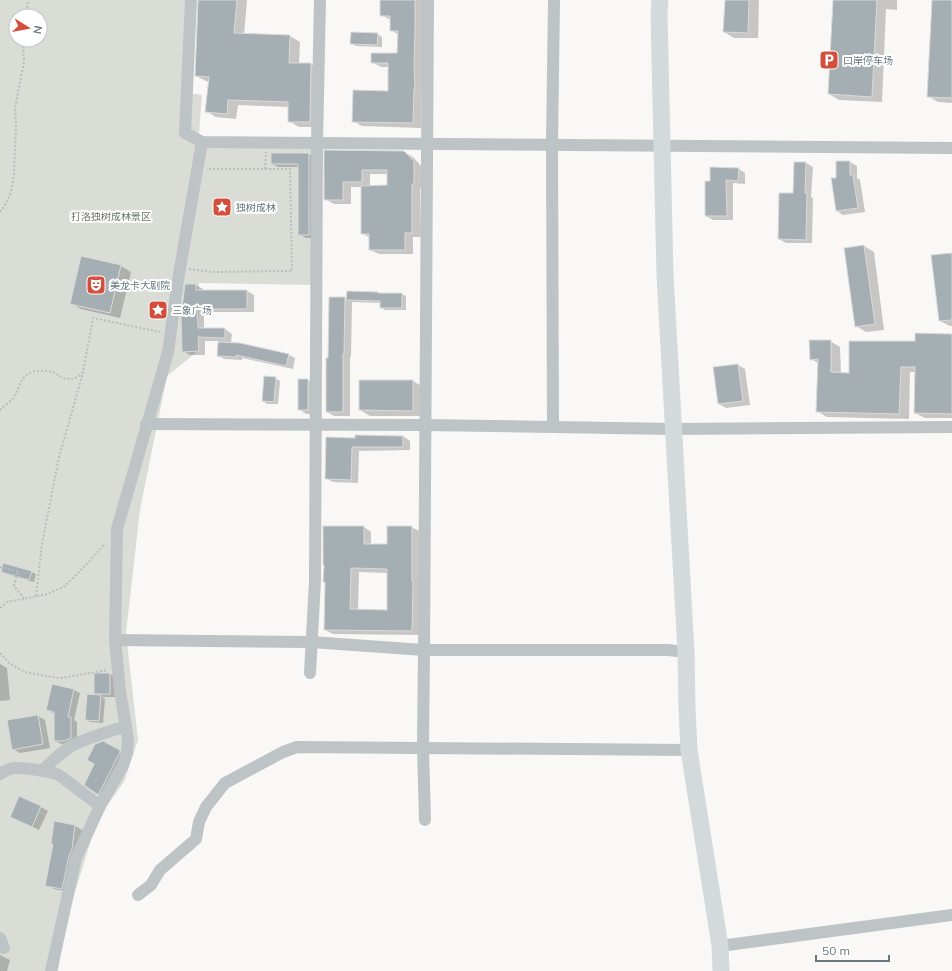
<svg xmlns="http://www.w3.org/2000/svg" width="952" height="971" viewBox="0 0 952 971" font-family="Mulish,'Noto Sans SC',sans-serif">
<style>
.green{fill:#d9ddd6;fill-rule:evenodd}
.shadow{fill:#0003;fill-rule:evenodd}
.building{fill:#a5afb3;stroke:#dadad9;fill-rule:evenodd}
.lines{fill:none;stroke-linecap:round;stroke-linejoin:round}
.path{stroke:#b9bdbf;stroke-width:2;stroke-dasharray:2 2;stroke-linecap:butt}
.street{stroke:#bec3c6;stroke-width:12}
.secondary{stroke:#d4d9db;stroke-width:17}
.labels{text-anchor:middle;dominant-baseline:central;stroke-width:4;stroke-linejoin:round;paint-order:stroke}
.poi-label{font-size:10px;fill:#66777f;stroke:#fff;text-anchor:start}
.park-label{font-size:10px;fill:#6a7765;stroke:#fff}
</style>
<rect width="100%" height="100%" fill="#f9f8f7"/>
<path class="green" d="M0,0H188L182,92L202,95L198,147H313V285L199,283L198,351L167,376L140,510L126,633L138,740L124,782L98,818L68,914L58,971H0ZM16,16H40V40H16Z"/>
<g class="shadow">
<polygon points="199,0 247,0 244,35 290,36 300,42 299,64 311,64 321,70 320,127 299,127 289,121 289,107 238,105 236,119 216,117 206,111 209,82 206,81 196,76"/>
<polygon points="381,0 424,0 421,128 362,126 353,121 389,92 389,67 381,67 372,62 398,54 399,35 391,30 391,20 381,15"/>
<polygon points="726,0 759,0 758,38 734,38 724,32"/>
<polygon points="834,0 897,0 897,10 886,9 882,102 839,100 829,94"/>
<polygon points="933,0 952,0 952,103 938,102 928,96"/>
<polygon points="377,34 382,37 382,47 356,46 351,43"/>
<path d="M325,151L404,152L413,157L422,167V188H420L421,237H413V254H379L370,250V238L362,233V187H351V204H334L325,199ZM370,174H388V186H370Z"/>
<polygon points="272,154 309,154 316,158 315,238 306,238 299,234 299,167 278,167 272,164"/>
<polygon points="850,162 857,166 857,178 860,180 865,212 843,215 837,211"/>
<polygon points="806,163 813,167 811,197 813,198 812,243 786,243 779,239 794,194"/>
<polygon points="739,169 745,173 745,184 733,183 733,220 713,220 706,216 710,182"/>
<polygon points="864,246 874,252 884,330 866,332 856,326"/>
<polygon points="952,254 952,326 950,326 940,321"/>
<polygon points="82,257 121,266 131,272 120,318 81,309 72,304"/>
<polygon points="196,285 203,289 203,291 247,291 254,295 254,312 204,312 204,329 225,329 232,334 231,343 289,355 295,358 293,369 242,358 242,360 225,359 218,356 219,341 205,341 205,355 190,355 183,351"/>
<polygon points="378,293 380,294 402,294 406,296 406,310 385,310 381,307 381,303 352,302 351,357 350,357 350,416 334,416 327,412 329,359 344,298 347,299"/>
<polygon points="952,335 952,418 925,418 915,413 916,372 910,372 909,419 827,417 817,411 818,363 811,359 830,341 840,347 841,373 850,374 916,342"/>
<polygon points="738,365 745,369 750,405 726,408 719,404 715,368"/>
<polygon points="275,378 280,381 278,404 267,404 263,401"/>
<polygon points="299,380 308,380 315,385 315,414 306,414 299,409"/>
<polygon points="360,381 413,381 423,387 423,416 370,416 360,410"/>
<polygon points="356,436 403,436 410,441 410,450 359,451 358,483 333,482 326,478 356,439"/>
<path d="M364,527L371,532V545H388L411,527L419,531V635L333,634L325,630ZM359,572L388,573V611L358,610Z"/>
<polygon points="2,572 31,572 36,574 34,582 6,574"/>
<polygon points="0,664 7,668 10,700 0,701"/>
<polygon points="95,674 110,674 115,676 115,697 102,697 105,699 103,723 90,722 86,719 95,696"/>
<polygon points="52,685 74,690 80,693 74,720 77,722 77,741 71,744 61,744 55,741 55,714 47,710"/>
<polygon points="38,716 45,720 50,748 20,753 13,749"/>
<polygon points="119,751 127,755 105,798 98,794"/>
<polygon points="41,807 48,811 39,830 18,820"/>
<polygon points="55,823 75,826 82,830 79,854 69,892 54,889 47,885 54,845 52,844"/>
<polygon points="0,955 10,960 7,971 0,971"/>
</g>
<g class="building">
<polygon points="198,0 237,0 234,33 290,35 289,63 311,63 310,122 288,122 288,102 228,100 227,114 205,112 209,77 195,76"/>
<polygon points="380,0 415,0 415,31 414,64 415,89 414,89 413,123 352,122 353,90 388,91 388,63 371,63 371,53 397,53 398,31 390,31 390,16 380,16"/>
<polygon points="725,0 749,0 748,33 723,32"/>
<polygon points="833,0 877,0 872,97 828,94"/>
<polygon points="932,0 952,0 952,98 927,97"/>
<polygon points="351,32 378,33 377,45 350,44"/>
<polygon points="324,150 404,151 414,161 414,184 412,184 412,233 405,233 405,250 369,250 369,234 361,234 361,186 387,185 387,170 362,170 362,182 343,182 343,200 324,200"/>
<polygon points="271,153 309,153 309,235 298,235 298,164 271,164"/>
<polygon points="836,161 850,161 850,175 853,175 858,208 836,211 831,178 836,178"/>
<polygon points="794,162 806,162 805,193 807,193 806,240 778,239 779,193 793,193"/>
<polygon points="710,167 739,168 738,181 726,180 727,216 705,216 705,181 710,181"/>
<polygon points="864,245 875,324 855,327 844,248"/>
<polygon points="952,253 952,320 939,321 931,255"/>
<polygon points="81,256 121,265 110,313 70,304"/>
<polygon points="185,284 196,284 196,290 247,290 247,309 197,309 198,328 225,328 225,338 198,337 199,351 182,352 181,316"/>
<polygon points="347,291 378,292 378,293 402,293 402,308 380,308 380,301 346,300"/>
<polygon points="329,297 345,297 344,354 343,354 343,412 326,412 326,358 328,358"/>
<polygon points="915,333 952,334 952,414 914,413 915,367 901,367 899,414 816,412 818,359 810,360 809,340 831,340 831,372 849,373 849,341 915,341"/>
<polygon points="218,342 240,343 289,354 286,366 236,355 236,357 217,356"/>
<polygon points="738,364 743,401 718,404 713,367"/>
<polygon points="264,376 276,377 274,402 262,401"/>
<rect x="298" y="379" width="10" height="31"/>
<polygon points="359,380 413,380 413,411 359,410"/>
<polygon points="355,435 403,436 403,447 352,447 351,480 325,479 326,437 355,438"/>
<path d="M323,526H364V544H387V526H412V581H413L412,631L324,630L325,582H323L324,565H323ZM351,568L387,569V610L350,609Z"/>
<polygon points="3,563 32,571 29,580 1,572"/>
<rect x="94" y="673" width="16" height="21"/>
<polygon points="52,684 74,689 68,717 71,717 71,738 64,741 54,741 54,712 46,710"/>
<polygon points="87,694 101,695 99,721 85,720"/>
<polygon points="38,715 43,744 12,750 7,720"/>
<polygon points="103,741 120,750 120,752 117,758 98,795 84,785 94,764 87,760 95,744"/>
<polygon points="19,796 41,806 32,827 10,817"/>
<polygon points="54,821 75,825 72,849 69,856 62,889 45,886 53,844 51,844"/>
</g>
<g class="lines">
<g class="path">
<polyline points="26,16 28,0"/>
<polyline points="265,169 266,152"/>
<polyline points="0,212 4,207 10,195 14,175 16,125 15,108 24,62 23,40"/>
<polyline points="189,269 214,272 292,271 290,169 207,169"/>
<path d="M0,410C4,406 10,402 14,397C19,389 20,379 28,374C33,370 47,370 53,372C56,373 58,375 61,377C70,381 77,379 83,372L93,318L160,332"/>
<polyline points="0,567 18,571 14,586 24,598"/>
<polyline points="36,596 42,544 59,457 83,373"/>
<polyline points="0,608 7,602 48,594 65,586 85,566 103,546 106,544"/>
<polyline points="0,653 10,664 25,672 46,676 61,678 108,670"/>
</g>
<g class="street">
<polyline points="191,0 185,133 202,142 952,148"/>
<polyline points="146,424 425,425 674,429 952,427"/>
<polyline points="553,427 552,144 554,0"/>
<polyline points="115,640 311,642 424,650 668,650 686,652"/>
<polyline points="310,673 315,581 317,143 320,0"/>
<path d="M42,771C52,761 61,752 73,745C90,737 108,732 126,726"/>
<path d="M0,774C5,771 9,768 15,768C26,768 50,771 59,775L100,806"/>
<polyline points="425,820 423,748 424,650 428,0"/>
<polyline points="138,895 151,885 160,870 196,839 199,822 206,807 225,783 283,752 297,747 689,750"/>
<polyline points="0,938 4,948"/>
<polyline points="720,946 952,915"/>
<polyline points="51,971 76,858 100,806 123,765 127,753 128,740 120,691 115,640 117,529 168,352 178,280 202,142"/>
</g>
<polyline class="secondary" points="660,0 659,14 665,275 686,652 687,708 689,750 720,946 721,971"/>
</g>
<defs>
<g id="parking-square" transform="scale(1)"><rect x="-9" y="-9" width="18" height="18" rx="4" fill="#d44e3b" stroke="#fff"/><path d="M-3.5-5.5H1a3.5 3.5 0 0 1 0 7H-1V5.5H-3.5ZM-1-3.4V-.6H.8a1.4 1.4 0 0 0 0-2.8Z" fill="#fff"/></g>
<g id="sight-square" transform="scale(1)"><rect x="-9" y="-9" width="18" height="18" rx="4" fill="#d44e3b" stroke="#fff"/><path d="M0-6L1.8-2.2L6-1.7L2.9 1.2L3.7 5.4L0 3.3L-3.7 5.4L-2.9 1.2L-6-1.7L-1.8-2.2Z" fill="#fff"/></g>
<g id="theatre-square" transform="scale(1)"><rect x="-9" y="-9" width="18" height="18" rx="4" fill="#d44e3b" stroke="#fff"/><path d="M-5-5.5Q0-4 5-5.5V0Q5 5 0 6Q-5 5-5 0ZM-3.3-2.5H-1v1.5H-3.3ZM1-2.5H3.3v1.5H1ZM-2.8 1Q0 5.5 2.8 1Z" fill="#fff"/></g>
</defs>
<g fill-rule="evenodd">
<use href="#parking-square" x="829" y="60"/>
<use href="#sight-square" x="222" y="207"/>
<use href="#theatre-square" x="96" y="285"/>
<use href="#sight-square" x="158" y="310"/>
</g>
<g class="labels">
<g class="poi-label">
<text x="843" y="60">口岸停车场</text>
<text x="236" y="207">独树成林</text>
<text x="110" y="285">美龙卡大剧院</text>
<text x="172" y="310">三象广场</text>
</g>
<g class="park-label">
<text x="111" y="216">打洛独树成林景区</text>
</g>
</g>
<g transform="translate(28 28) rotate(101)"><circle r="19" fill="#ffffff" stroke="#c2c9cc"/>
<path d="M0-3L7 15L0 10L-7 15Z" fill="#d44e3b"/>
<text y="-6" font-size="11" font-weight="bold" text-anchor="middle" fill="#66777f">N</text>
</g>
<path d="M816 955v6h73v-6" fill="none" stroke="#66777f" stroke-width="2"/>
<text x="822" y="955" font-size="12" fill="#66777f" stroke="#ffffff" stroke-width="3" paint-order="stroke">50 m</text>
</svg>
